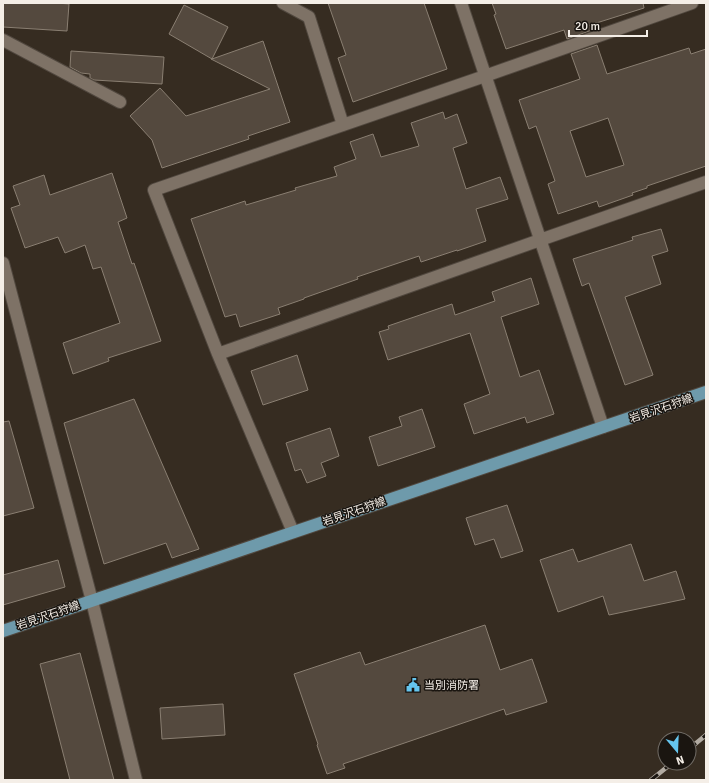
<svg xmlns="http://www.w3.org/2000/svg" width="709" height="783" viewBox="0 0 709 783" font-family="Signika,'Noto Sans JP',sans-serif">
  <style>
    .building { fill: #54493e; stroke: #8a7f72; fill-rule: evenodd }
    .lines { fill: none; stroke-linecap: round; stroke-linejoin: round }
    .minor-casing { stroke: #51483f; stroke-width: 14 }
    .major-casing { stroke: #51483f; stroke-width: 14 }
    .minor { stroke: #7e7266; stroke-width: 12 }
    .major { stroke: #6e9aab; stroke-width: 12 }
    .rail-casing { stroke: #b2aba2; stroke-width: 4.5 }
    .rail { stroke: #1a1510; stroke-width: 3; stroke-dasharray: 9; stroke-linecap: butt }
    .labels { text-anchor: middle; stroke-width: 3; stroke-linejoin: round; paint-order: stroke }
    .street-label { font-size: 11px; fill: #f4eee7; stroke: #1a1510 }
    .poi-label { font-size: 11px; fill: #f4eee7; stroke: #1a1510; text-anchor: start }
  </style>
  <rect width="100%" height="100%" fill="#362c21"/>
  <!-- building -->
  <path class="building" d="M3 3H57L69 4 67 31 3 27Z
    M328 3H424L447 69 353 102 338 58 346 55Z
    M492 3H643L644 8 590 25 592 30 567 39 564 30 506 49 494 15 496 14Z
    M184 5 228 27 212 59 263 41 290 122 248 136 249 139 162 168 152 140 130 116 160 88 186 116 270 89 211 59H212L169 34Z
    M597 45 607 74 689 48 691 54 706 49V166L647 186V188L632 193 633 195 599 207 597 201 558 214 548 184 555 181 536 126 529 129 519 100 580 79 571 54ZM608 118 624 165 586 177 570 131Z
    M71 51 164 57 162 84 94 80 90 78V74L81 73 70 67Z
    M443 112 445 119 457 114 467 143 453 148 466 189 500 177 508 199 476 209 486 241 457 251V250L421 262 419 256 357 277 358 279 304 298V299L278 308 280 314 240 327 236 314 225 317 191 219 245 201 246 205 296 190 295 188 337 176 334 167 356 159 350 142 373 134 381 157 419 146 411 123Z
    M112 173 127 218 118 222 132 264 134 263 161 341 108 358 109 361 73 374 63 343 120 323 101 267 93 269 85 245 65 253 58 237 25 248 11 208 20 205 13 186 44 175 50 195Z
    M661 229 668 251 652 256 661 284 625 297 653 375 625 385 589 283 582 286 573 259 633 240 632 237Z
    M531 278 539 304 501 317 520 377 539 370 554 414 527 423 525 417 474 434 464 404 490 394 470 333 388 360 379 332 389 329 388 326 452 304 455 315 495 301 492 292Z
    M297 355 308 390 263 405 251 371Z
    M134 399 199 549 172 558 166 543 104 564 64 423Z
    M422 409 435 447 378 466 369 437 402 426 399 417Z
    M9 421 34 508 3 516V422Z
    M330 428 339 456 321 463 326 476 307 483 301 469 295 471 286 443Z
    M507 505 523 551 501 558 494 539 475 545 466 518Z
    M631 544 644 581 676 571 685 599 609 615 603 596 558 612 540 560 573 549 578 562Z
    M58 560 65 587 3 605V575Z
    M485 625 500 670 532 659 547 702 506 715 504 709 343 764 345 768 327 774 317 745 318 744 294 674 360 652 365 665Z
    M80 653 114 780H70L40 664Z
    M223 704 225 735 162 739 160 708Z"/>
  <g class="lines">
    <!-- minor casing -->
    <g class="minor-casing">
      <path id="minor" d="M283 3 309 17 343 125
        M461 3 603 427
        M3 40 120 102
        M3 263 92 601 136 780
        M218 354 540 240 706 182
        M293 532 218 354 154 190 485 76 692 3"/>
    </g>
    <!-- major casing -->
    <g class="major-casing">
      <path id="major" d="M3 631 706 392"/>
    </g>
    <!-- minor -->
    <use href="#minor" class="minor"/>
    <!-- major -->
    <use href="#major" class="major"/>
    <!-- rail casing -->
    <g class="rail-casing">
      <path id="rail" d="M689 749 706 735
        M651 780 672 763"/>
    </g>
    <!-- rail -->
    <use href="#rail" class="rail"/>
  </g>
  <!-- icons -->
  <defs>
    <g id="civic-bare" transform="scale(1.08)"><path d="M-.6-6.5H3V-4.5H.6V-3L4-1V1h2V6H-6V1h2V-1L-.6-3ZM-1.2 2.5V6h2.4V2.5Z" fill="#65c5ee" stroke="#1a1510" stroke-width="2.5" paint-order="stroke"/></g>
  </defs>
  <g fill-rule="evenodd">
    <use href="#civic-bare" x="413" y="685"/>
  </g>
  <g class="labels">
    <!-- street labels -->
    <g class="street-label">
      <text transform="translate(661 408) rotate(-19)" y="4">岩見沢石狩線</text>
      <text transform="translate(354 511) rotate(-19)" y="4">岩見沢石狩線</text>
      <text transform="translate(48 615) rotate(-19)" y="4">岩見沢石狩線</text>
    </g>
    <!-- poi labels -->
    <g class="poi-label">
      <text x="424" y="689">当別消防署</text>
    </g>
  </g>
  <!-- border -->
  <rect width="709" height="783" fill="none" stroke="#f4eee7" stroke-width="8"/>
  <!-- north arrow -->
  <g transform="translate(677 751) rotate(161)"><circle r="19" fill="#1a1510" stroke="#716c66"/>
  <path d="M0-3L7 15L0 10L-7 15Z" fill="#65c5ee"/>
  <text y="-6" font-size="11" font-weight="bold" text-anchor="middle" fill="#f4eee7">N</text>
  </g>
  <!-- scale -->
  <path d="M569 30v6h78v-6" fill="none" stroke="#f4eee7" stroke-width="2"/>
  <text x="575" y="30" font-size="12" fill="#f4eee7" stroke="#1a1510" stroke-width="3" paint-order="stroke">20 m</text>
</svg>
